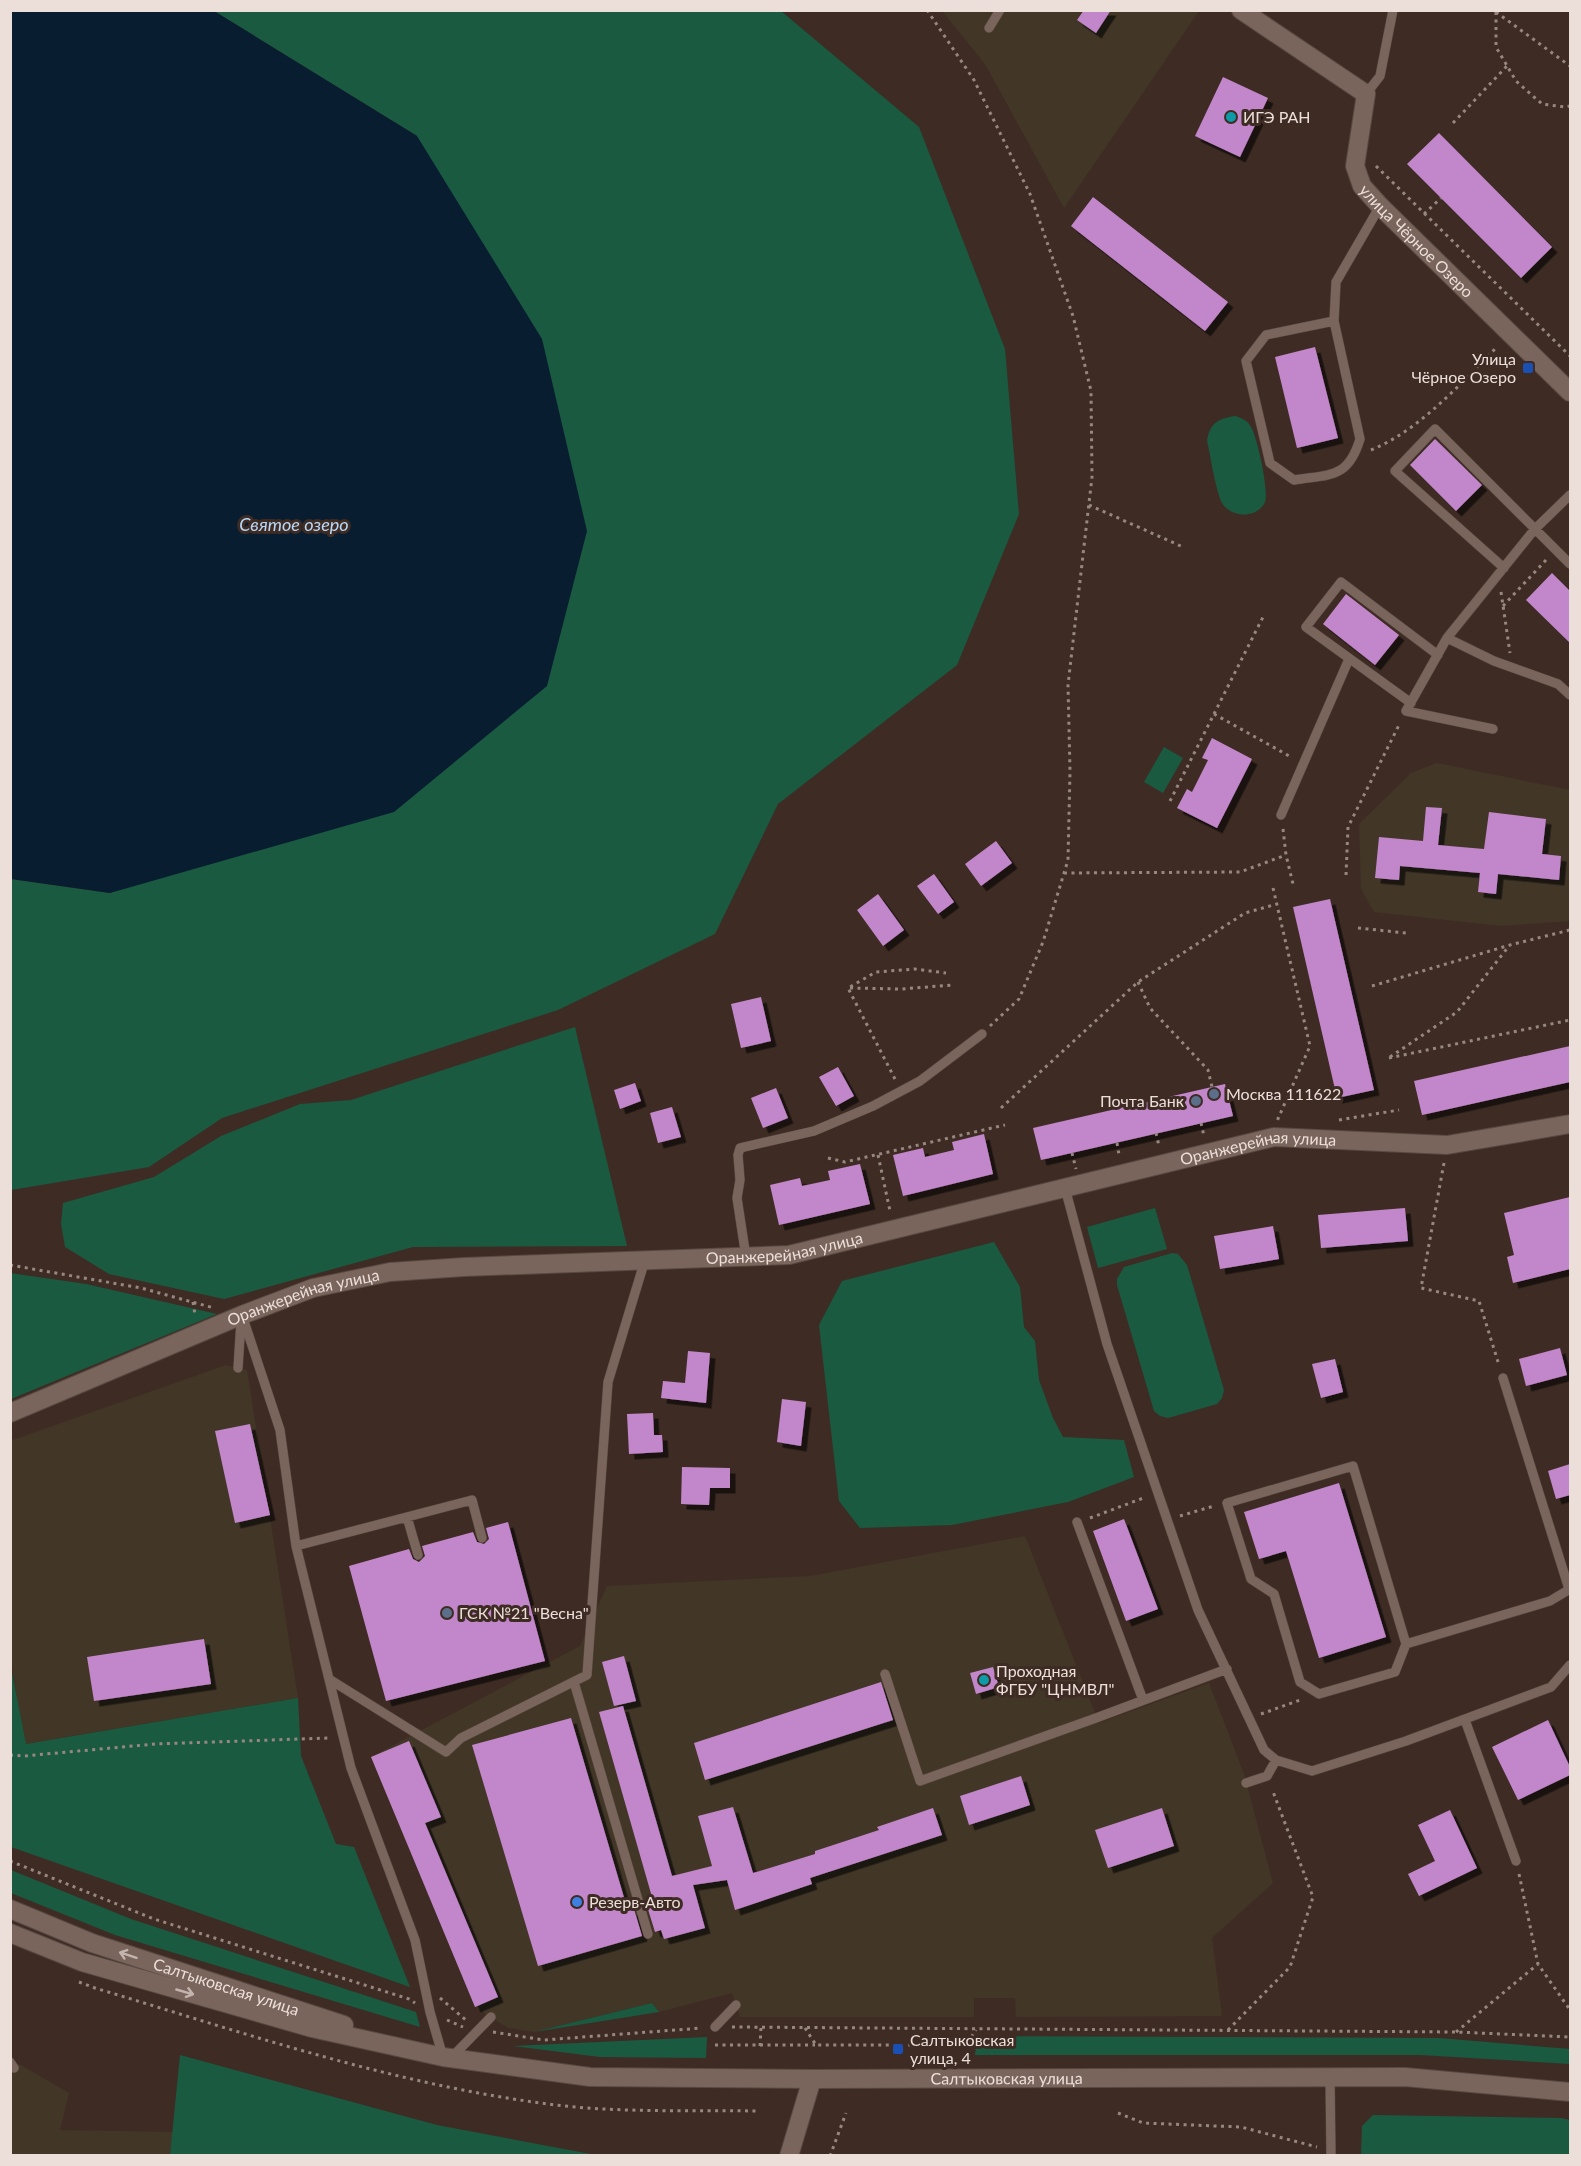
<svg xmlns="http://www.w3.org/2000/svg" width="1581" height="2166" viewBox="0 0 1581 2166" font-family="Lato,sans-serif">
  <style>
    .industrial { fill: #423627 }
    .green { fill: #1a5a40 }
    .water { fill: #081d30 }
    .building { fill: #c287ca; filter: url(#shadow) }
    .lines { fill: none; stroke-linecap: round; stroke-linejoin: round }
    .lane-casing { stroke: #584942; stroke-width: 10 }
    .street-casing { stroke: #584942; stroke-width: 20 }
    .secondary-casing { stroke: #584942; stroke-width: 20 }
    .path { stroke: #968780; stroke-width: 3; stroke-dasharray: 3 4.5; stroke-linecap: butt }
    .lane { stroke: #7a655c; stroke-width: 9 }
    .street { stroke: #7a655c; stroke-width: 18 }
    .secondary { stroke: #7a655c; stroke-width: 18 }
    .oneway { stroke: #c4b4ae }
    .culture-dot { fill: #0f9aa8; stroke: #3e2c24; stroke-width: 2 }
    .transit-dot { fill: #1a4fb4; stroke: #3e2c24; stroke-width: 2 }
    .service-dot { fill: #5c6f8a; stroke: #3e2c24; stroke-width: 2 }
    .shop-dot { fill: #3f7fe0; stroke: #3e2c24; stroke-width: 2 }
    .labels { text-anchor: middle; stroke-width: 6; stroke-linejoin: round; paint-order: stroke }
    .poi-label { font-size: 16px; fill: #ecdfda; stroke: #3e2c24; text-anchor: start }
    .street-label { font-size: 16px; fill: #ecdfda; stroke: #3e2c24 }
    .water-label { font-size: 18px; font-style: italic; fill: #b8d9fa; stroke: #3e2c24 }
  </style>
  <defs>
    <filter id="shadow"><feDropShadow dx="5.5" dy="5.5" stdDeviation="0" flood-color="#0009"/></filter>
  </defs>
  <rect width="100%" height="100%" fill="#3e2c24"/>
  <!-- industrial -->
  <path class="industrial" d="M942 11H1199L1064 208 985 64Z
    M1437 763 1570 790V921L1501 926 1374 912 1361 889 1359 824 1411 773Z
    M226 1365 247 1370 298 1698 25 1744 11 1662 10 1441Z
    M1025 1536 1099 1723 1209 1683 1244 1774 1273 1883 1212 1938 1222 2016 1016 2017 1015 1998H974V2017H740L732 1993 659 2012 652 2003 534 2032 508 2028 475 2007 371 1757 580 1646 607 1586 810 1576Z
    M19 2064 69 2093 60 2130 173 2132 170 2155 11 2156V2071Z"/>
  <!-- green -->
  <path class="green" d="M214 11H781L919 127 1005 349 1019 514 957 665 778 804 715 934 558 1010 222 1118 149 1167 11 1190V879L110 893 417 136Z
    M1235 416C1242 418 1249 421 1252 429 1258 441 1269 492 1265 502 1257 519 1231 518 1222 503 1216 492 1210 454 1207 440 1211 422 1218 419 1235 416Z
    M1164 747 1183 758 1163 793 1144 782Z
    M575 1027 627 1246 413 1247 224 1299 109 1274 65 1247 61 1224 63 1203 154 1177 221 1136 300 1104 351 1100Z
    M1155 1208 1167 1249 1098 1268 1087 1227Z
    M994 1242 1020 1287 1024 1327 1035 1341 1039 1380 1053 1418 1063 1437 1124 1440 1134 1477 1068 1502 952 1525 860 1528 839 1501 819 1325 842 1281Z
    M1172 1253 1178 1254 1187 1265 1224 1390 1222 1398 1217 1404 1168 1418 1160 1416 1154 1411 1117 1285V1279L1124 1267Z
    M10 1273 86 1284 217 1314 11 1399Z
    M10 1662 26 1744 298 1698 301 1756 336 1844 354 1847 410 1987 11 1847Z
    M11 1870 131 1919 416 2012 420 2027 115 1935 11 1893Z
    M652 2003 659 2012 534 2032Z
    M977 2036 1439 2038 1570 2049V2064L1420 2055H975Z
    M707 2037 706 2058 600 2057 513 2046Z
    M180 2055 437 2125 596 2155H170Z
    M1373 2115 1561 2118 1570 2120V2155H1361L1362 2126Z"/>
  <!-- water -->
  <path class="water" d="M11 10 214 11 417 136 542 339 587 531 547 686 394 812 110 893 11 879Z"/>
  <!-- building -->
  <path class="building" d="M1084 10H1111L1096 33 1077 20Z
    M1223 77 1268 98 1240 157 1195 136Z
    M1439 133 1552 247 1521 278 1407 164Z
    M1093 197 1228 302 1205 331 1071 226Z
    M1315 347 1338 438 1297 448 1275 357Z
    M1435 439 1482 485 1456 511 1410 465Z
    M1552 573 1570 591V643L1526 600Z
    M1346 594 1399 635 1375 665 1323 624Z
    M1212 738 1252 759 1217 828 1177 808 1187 789 1192 792 1208 760 1202 758Z
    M1426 807 1442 808 1438 845 1484 849 1489 812 1546 819 1542 854 1561 856 1559 880 1498 874 1496 894 1478 892 1480 873 1400 866 1399 880 1375 878 1379 837 1423 841Z
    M996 841 1012 863 981 886 965 864Z
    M934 874 954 902 938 914 917 886Z
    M878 894 904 930 883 946 857 910Z
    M1330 899 1374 1090 1337 1098 1293 907Z
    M761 997 771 1041 741 1048 731 1004Z
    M1570 1046V1082L1422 1115 1414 1081Z
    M838 1067 854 1096 836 1106 819 1077Z
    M635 1083 641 1101 620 1109 614 1090Z
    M1225 1084 1233 1116 1041 1160 1033 1128Z
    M776 1088 788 1118 763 1128 751 1098Z
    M672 1107 681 1137 658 1143 650 1113Z
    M984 1134 993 1174 903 1196 893 1155 923 1148 925 1157 954 1150 952 1142Z
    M860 1164 870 1204 779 1225 770 1185 800 1178 802 1186 830 1180 828 1171Z
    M1570 1197V1269L1513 1283 1507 1257 1514 1255 1504 1213Z
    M1405 1208 1408 1241 1321 1248 1318 1215Z
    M1273 1226 1279 1259 1220 1269 1214 1236Z
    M1560 1348 1567 1375 1526 1386 1519 1359Z
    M688 1351 710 1353 706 1403 661 1398 663 1381 685 1383Z
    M1335 1359 1343 1392 1321 1398 1312 1364Z
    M782 1399 806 1402 801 1446 777 1442Z
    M653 1413 654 1435H662L663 1452 629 1454 627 1414Z
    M250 1424 270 1515 235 1523 215 1431Z
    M1570 1464V1495L1556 1499 1548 1471Z
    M682 1467 730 1468V1488H710L709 1505 681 1504Z
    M1339 1483 1386 1637 1319 1658 1286 1551 1259 1559 1244 1512Z
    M1124 1519 1158 1609 1126 1621 1093 1531Z
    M508 1522 545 1661 386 1701 349 1566 409 1549 413 1559 419 1562 425 1556 422 1546 473 1532 477 1542 484 1544 489 1539 486 1528Z
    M204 1639 211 1684 94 1701 87 1657Z
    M624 1656 636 1701 614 1706 602 1662Z
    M993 1667 999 1687 976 1694 970 1673Z
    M881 1682 893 1720 705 1780 694 1743Z
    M623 1706 672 1876 712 1866 698 1816 733 1807 753 1873 815 1854V1851L879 1830 877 1827 933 1808 942 1835 810 1878 812 1884 735 1910 727 1880 693 1885 705 1928 664 1939 661 1930 655 1932 647 1906 654 1904 599 1712Z
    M571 1718 628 1911 634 1909 642 1936 538 1966 472 1745Z
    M1548 1720 1570 1767V1775L1518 1800 1492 1747Z
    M409 1741 441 1817 425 1823 498 1997 475 2007 371 1757Z
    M1021 1776 1030 1805 969 1825 960 1796Z
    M1162 1808 1174 1846 1108 1868 1095 1830Z
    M1450 1810 1477 1868 1419 1896 1408 1874 1435 1861 1418 1825Z"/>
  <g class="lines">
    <!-- lane casing -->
    <g class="lane-casing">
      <path id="lane" d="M989 28 1000 10
        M1366 94 1380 76 1393 10
        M1334 321 1266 335 1246 361 1270 463 1294 480C1330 474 1348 479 1360 439L1334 321 1336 282 1380 206
        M1570 495 1534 530 1447 638 1494 661 1558 684 1570 695
        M1504 568 1395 471 1435 429 1570 564
        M1447 638 1406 711 1493 729
        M1411 703 1306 627 1341 582 1438 655
        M1281 815 1349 659
        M1065 1188 1107 1344 1198 1610 1264 1750 1276 1760 1312 1771 1406 1741 1551 1687 1570 1665
        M746 1257 737 1198 740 1180 738 1155 740 1148 814 1131 873 1106 920 1081 982 1034
        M242 1315 280 1430 296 1546 472 1500 482 1538
        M238 1368 241 1321
        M1503 1378 1569 1589
        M407 1517 418 1555
        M1077 1522 1143 1700
        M296 1546 351 1768 415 1940 430 2012 443 2057
        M1406 1644 1395 1672 1319 1694 1300 1682 1274 1594 1251 1579 1227 1503 1353 1466 1406 1644 1550 1601 1570 1589
        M885 1674 920 1781 1096 1718 1227 1669
        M329 1679 446 1752 461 1738 587 1675 608 1382 645 1260
        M574 1682 648 1934
        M1465 1720 1516 1861
        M1246 1783 1267 1776 1276 1760
        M715 2027 736 2005
        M451 2058 491 2017
        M10 2062 14 2068
        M1330 2076 1331 2156"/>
    </g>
    <!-- street casing -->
    <g class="street-casing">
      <g id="street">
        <path id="s1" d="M1241 10 1366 94 1355 166 1362 186 1380 206 1570 392"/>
        <path id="s2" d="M10 1413 242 1315 313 1288 390 1272 464 1267 789 1255 1274 1137 1447 1145 1570 1124"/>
        <path d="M789 2156 812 2079"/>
      </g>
    </g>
    <!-- secondary casing -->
    <g class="secondary-casing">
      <g id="secondary">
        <path id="s3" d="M10 1909 92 1943 344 2025"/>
        <path id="s4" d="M10 1933 82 1962 312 2028 443 2057 590 2077 812 2079 1405 2077 1570 2092"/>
      </g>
    </g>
    <!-- path -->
    <path class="path" d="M927 10 974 80 1030 194 1073 316 1091 391 1092 477 1068 685 1070 771 1068 860 1043 942 1019 999 990 1026
      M1496 12V47L1516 81 1542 104 1565 107 1570 106
      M1496 12 1570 66
      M1453 123 1507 66
      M1376 166 1570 356
      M1424 214 1441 198
      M1371 450C1420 430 1460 384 1497 347
      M1089 505 1183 547
      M1501 592 1510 653
      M1503 606 1546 560
      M1214 714 1291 757
      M1170 801 1263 617
      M1283 829 1286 855 1293 884
      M1064 873 1240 872 1286 855
      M1346 875 1348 827 1400 723
      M1273 888 1310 1046 1277 1121
      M1358 928 1406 933
      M1138 982 1150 1008 1208 1070 1212 1087
      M1372 986 1510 945 1570 930
      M850 988 901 989 953 985
      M1390 1057 1457 1012 1509 946
      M1389 1058 1570 1020
      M895 1079 848 988 876 972 915 969 946 973
      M1001 1108 1138 982 1245 913 1277 904
      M1339 1120 1399 1110
      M1201 1123 1204 1136
      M1156 1133 1159 1146
      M1117 1143 1119 1155
      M1072 1153 1076 1169
      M878 1155 890 1211
      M828 1158 845 1162 1005 1125
      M1444 1163 1421 1288 1479 1301 1499 1365
      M10 1265 141 1288 214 1308
      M193 1302 195 1315
      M1180 1516 1214 1506
      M1090 1518 1146 1497
      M1261 1714 1303 1699
      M10 1755 24 1756 155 1744 329 1738
      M10 1861 154 1919 409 1999 415 2003
      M1519 1874 1538 1964 1570 2010
      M79 1982 95 1988C244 2033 393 2084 548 2104 616 2113 687 2110 756 2111
      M440 1998 467 2021
      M447 2020 463 2027
      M732 2027 1456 2032 1570 2037
      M805 2028 816 2045H966L976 2030
      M1228 2030 1290 1967 1313 1897 1272 1789
      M493 2032 544 2040 702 2028
      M1456 2032 1538 1964
      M715 2045H815
      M760 2046 761 2027
      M1118 2113 1143 2123 1241 2127 1317 2147
      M830 2156 846 2113"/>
    <!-- lane -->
    <use href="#lane" class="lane"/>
    <!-- street -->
    <use href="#street" class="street"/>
    <!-- secondary -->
    <use href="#secondary" class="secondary"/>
  </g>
  <!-- one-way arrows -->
  <defs><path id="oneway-shaft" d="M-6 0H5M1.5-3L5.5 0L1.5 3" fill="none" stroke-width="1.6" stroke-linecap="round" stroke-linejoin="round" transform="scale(1.5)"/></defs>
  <g class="oneway">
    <use href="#oneway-shaft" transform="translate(128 1955) rotate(-162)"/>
    <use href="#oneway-shaft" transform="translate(185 1992) rotate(16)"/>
  </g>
  <!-- markers -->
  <g class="culture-dot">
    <circle cx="1231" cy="117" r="6"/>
    <circle cx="984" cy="1680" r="6"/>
  </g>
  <g class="transit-dot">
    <rect x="1522" y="362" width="12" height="12" rx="3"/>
    <rect x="892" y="2043" width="12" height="12" rx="3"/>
  </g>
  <g class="service-dot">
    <circle cx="1214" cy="1094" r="6"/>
    <circle cx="1196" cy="1101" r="6"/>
    <circle cx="447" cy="1613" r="6"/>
  </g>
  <circle class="shop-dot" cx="577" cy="1902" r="6"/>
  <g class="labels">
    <!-- poi labels -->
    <g class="poi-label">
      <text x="1243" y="123">ИГЭ РАН</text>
      <text x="1516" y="365" text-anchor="end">Улица<tspan x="1516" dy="18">Чёрное Озеро</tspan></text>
      <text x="1226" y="1100">Москва 111622</text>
      <text x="1184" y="1107" text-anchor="end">Почта Банк</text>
      <text x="459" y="1619">ГСК №21 "Весна"</text>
      <text x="996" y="1677">Проходная<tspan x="996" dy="18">ФГБУ "ЦНМВЛ"</tspan></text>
      <text x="589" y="1908">Резерв-Авто</text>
      <text x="910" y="2046">Салтыковская<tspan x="910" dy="18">улица, 4</tspan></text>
    </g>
    <!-- street labels -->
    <g class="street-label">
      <text dy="6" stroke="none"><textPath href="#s1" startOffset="322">улица Чёрное Озеро</textPath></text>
      <text dy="6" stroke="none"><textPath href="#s2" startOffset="1288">Оранжерейная улица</textPath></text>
      <text dy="6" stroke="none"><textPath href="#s2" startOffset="802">Оранжерейная улица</textPath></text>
      <text dy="6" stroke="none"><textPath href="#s2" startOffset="316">Оранжерейная улица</textPath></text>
      <text dy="6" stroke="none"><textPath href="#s3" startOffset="230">Салтыковская улица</textPath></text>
      <text dy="6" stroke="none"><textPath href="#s4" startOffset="1016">Салтыковская улица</textPath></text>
    </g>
    <!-- water labels -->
    <g class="water-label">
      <text x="294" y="531">Святое озеро</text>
    </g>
  </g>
  <!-- border -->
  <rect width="1581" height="2166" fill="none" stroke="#ecdfda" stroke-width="24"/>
</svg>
